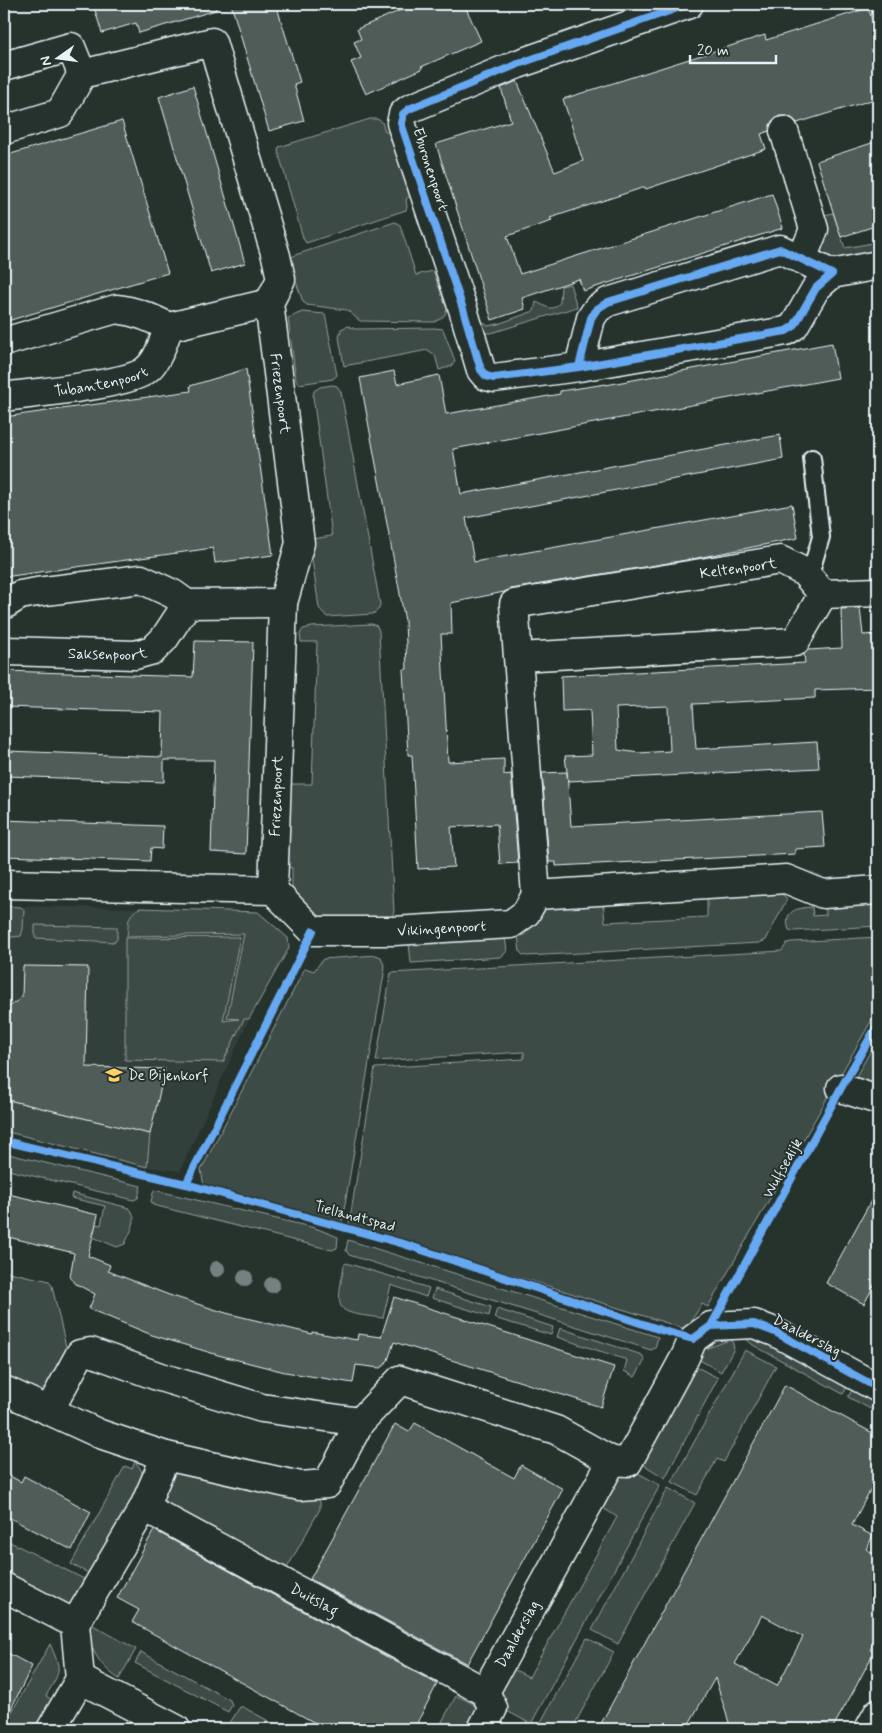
<svg xmlns="http://www.w3.org/2000/svg" width="882" height="1733" viewBox="0 0 882 1733" font-family="Mynerve,sans-serif">
  <style>
    .built { fill: #333f3a }
    .green { fill: #3e4b47; stroke: #939ea0 }
    .building { fill: #505c59; stroke: #e8f1f8; fill-rule: evenodd }
    .lines { fill: none; stroke-linecap: round; stroke-linejoin: round }
    .service-casing { stroke: #e8f1f8; stroke-width: 20 }
    .minor-casing { stroke: #e8f1f8; stroke-width: 31 }
    .service { stroke: #26332d; stroke-width: 16 }
    .minor { stroke: #26332d; stroke-width: 28 }
    .cycleway-casing { stroke: #26332d; stroke-width: 11 }
    .cycleway { stroke: #66a8f1; stroke-width: 8 }
    .tree { fill: #758080 }
    .labels { text-anchor: middle; stroke-width: 4; stroke-linejoin: round; paint-order: stroke }
    .street-label { font-size: 15px; fill: #e8f1f8; stroke: #26332d }
    .poi-label { font-size: 15px; fill: #e8f1f8; stroke: #26332d; text-anchor: start }
  </style>
  <rect width="100%" height="100%" fill="#26332d"/>
  <filter id="ink" filterUnits="userSpaceOnUse"><feTurbulence type="fractalNoise" baseFrequency=".02" numOctaves="2"/><feDisplacementMap in="SourceGraphic" scale="10" xChannelSelector="R" yChannelSelector="G"/><feConvolveMatrix kernelMatrix="1 2 1 2 8 2 1 2 1" color-interpolation-filters="sRGB"/></filter>
  <g filter="url(#ink)">
    <!-- built -->
    <path class="built" d="M4 906 140 908 258 912 288 938 289 948 249 1019 180 1171 147 1167 4 1131Z"/>
    <!-- green -->
    <path class="green" d="M370 119H377L382 122 385 132H390L410 193 409 197 406 199 407 207 406 210 306 243 303 238 278 151 279 147Z
      M833 213 845 248 878 242V253C857 257 831 267 816 247L820 216Z
      M395 222 400 225 416 275 433 271 447 309C445 317 441 319 434 322L360 321 347 310 307 305 303 302 290 264 292 257 295 255Z
      M570 284 577 307 491 333H484L480 319 488 326 498 324 534 311 536 302C545 305 552 314 560 302L561 286Z
      M302 312 325 314 337 375 333 379 299 384 296 380 288 318Z
      M348 326 355 329 435 328 443 329 455 361 452 366 439 370 435 355 428 350 344 366 339 337 341 329Z
      M332 385 337 386 341 392 380 604 379 609 373 614 327 617 319 608 310 545 312 539 332 536 313 396 314 391 320 387Z
      M372 624 377 626 379 631 394 912 391 919 320 920 292 890V868L286 867 288 787 292 784H312L317 642H301L300 634 303 629 312 627Z
      M778 890 787 899 768 936 766 940 759 943 527 956 523 955 520 952 518 936 524 935 527 932 546 905 603 901 605 922 707 917V895Z
      M878 899V926L793 931 789 930C782 910 798 908 812 907L813 916 826 915 825 902Z
      M4 906 21 907 24 910 23 929 21 936 4 938Z
      M140 908 258 912 288 938 289 948 249 1019H244L223 1062 125 1060V938L240 937 223 1021 239 1019 227 1018 244 934 127 936C129 923 126 915 140 908Z
      M35 925 117 927V939L115 942 35 938Z
      M505 937 507 951 501 957 411 963 409 943Z
      M878 937V1009L708 1307 702 1304 686 1329 349 1224 375 1068 524 1059V1052L376 1061 391 973 782 951 787 943 792 942Z
      M376 955 381 957 385 968 342 1222 204 1186 201 1170 305 968 314 971 323 959Z
      M878 1038V1083L876 1086 855 1078Z
      M4 1099 150 1134 147 1167 4 1131Z
      M4 1153 141 1186 138 1198 134 1200 4 1169Z
      M154 1190 315 1228 338 1237 337 1248 332 1250 153 1205 151 1201Z
      M72 1193 129 1208C140 1219 130 1231 125 1244L117 1247 93 1237 96 1224 101 1225 105 1206 71 1198Z
      M348 1240 658 1337 655 1348 651 1350 349 1255 346 1250Z
      M346 1263 429 1288 426 1297 391 1285 383 1318C333 1312 336 1313 344 1265Z
      M4 1271 45 1280 49 1281 52 1286 66 1347V1351L47 1389 40 1395 4 1382Z
      M435 1289 491 1307 489 1316 432 1298Z
      M497 1309 553 1327 551 1335 494 1318Z
      M560 1328 642 1355 645 1360 635 1377 624 1371 627 1360 557 1337Z
      M750 1335 850 1382 843 1394 753 1345 747 1340 746 1336Z
      M732 1339 734 1349 721 1372 696 1358 702 1350Z
      M745 1350 776 1366 724 1462 717 1459 697 1495 672 1482Z
      M693 1365 718 1378 665 1478 641 1463Z
      M854 1386 878 1399V1413L848 1397Z
      M135 1462C143 1470 144 1476 141 1486L90 1574 71 1564 125 1466 132 1469Z
      M182 1471 316 1496 320 1502V1509L287 1568 283 1572 161 1508 158 1496 172 1475Z
      M634 1471 660 1485 531 1724 505 1710 498 1697 511 1672 515 1670 529 1677 617 1517 603 1508 602 1505 618 1476Z
      M668 1488 695 1503 618 1644 592 1630Z
      M4 1539 86 1580 72 1605 66 1606 4 1577Z
      M89 1623 136 1649 119 1679C100 1666 87 1648 89 1623Z
      M587 1638 614 1652 572 1729H537Z
      M50 1644C62 1671 61 1670 46 1696L55 1702 40 1729H4V1726Z
      M141 1652 230 1700 232 1705 228 1712 135 1663Z
      M456 1696C478 1705 480 1706 474 1729H438Z
      M240 1707H243L283 1729H226Z"/>
    <!-- building -->
    <path class="building" d="M93 4H216V10L139 33 136 23 102 33Z
      M231 4H276L300 82 294 84 304 121 269 131Z
      M415 4H464L481 41 421 67 422 69 366 94 351 62 361 58 354 42 361 39 357 29Z
      M868 8 872 19 878 17V98L797 123 788 116H779L772 121 769 131 761 134 766 149 646 189 645 187 550 218 552 221 507 236 520 274 772 194 783 228 583 291 579 279 522 298 525 309 492 320 436 144 511 121 501 88 517 81 555 172 583 161 563 99 765 35 766 40Z
      M193 86 245 263 211 273 159 97Z
      M122 121 168 273 4 322V156Z
      M878 141V225L841 237 817 161Z
      M832 343 838 378 453 449 461 494 780 435 783 459 466 518 474 562 792 504 798 538 692 559 511 589 504 592 451 603 452 634H441L448 762 504 759V775L511 774 518 863 500 864 497 824 451 827 454 867 418 869 412 755H408L403 670 407 669 405 621 360 378 394 371 397 384 439 375 446 414 560 394V391L606 384V385Z
      M246 369 273 555 215 563 213 548 4 577V417L191 391 190 386Z
      M860 608 863 635 878 634V688L815 690V698L693 704 696 749 817 742 819 768 568 781 567 772 571 826 822 812 825 847 795 849V854L776 855 556 866V862H549L542 773 567 772 565 756 592 755 590 710 562 711 561 676 805 663 804 654 808 650 842 648 841 609ZM668 706 670 751 639 753 618 750 616 708Z
      M195 641 253 642 246 854 211 852 214 760H164V782L7 776 8 751 162 757 163 712 4 707V671L193 677Z
      M4 820 163 826 162 849 151 848 150 861 4 856Z
      M23 966 88 967 86 1067 165 1069 150 1134 4 1099V1011L22 997Z
      M878 1188V1278L864 1304 826 1283Z
      M4 1193 98 1215 88 1256 110 1265 108 1271 169 1295 226 1313 312 1334V1332L357 1340 358 1334 381 1337 394 1297 614 1367 601 1407 394 1342 388 1360 384 1366 380 1368 356 1365 353 1383 285 1372 218 1355 152 1335 89 1309 95 1294 76 1284 70 1277 74 1253 4 1236Z
      M785 1385 878 1436V1475L852 1525 873 1536 866 1549 878 1556V1634L870 1650 874 1652 853 1692 832 1729H731L715 1678 686 1729H598ZM762 1615 803 1637 777 1686 735 1664Z
      M415 1423 514 1478 521 1465 563 1489 467 1664 310 1579 395 1424 409 1432Z
      M4 1473 21 1482 24 1476 91 1512 72 1550 4 1515Z
      M154 1530 437 1684 414 1729H326L132 1622 139 1610 117 1598Z
      M4 1651 32 1666 4 1723Z"/>
    <g class="lines">
      <!-- service casing -->
      <g class="service-casing">
        <path id="service" d="M809 578 821 537 812 458"/>
      </g>
      <!-- minor casing -->
      <g class="minor-casing">
        <g id="minor">
          <path d="M4 66 71 47 82 74"/>
          <path id="s1" d="M4 130 60 113 82 74 212 42 276 256 281 279 269 303 300 543 283 603 273 890"/>
          <path d="M784 131 814 229 802 259"/>
          <path d="M832 274 878 265"/>
          <path d="M4 342 116 309C136 311 151 318 169 327"/>
          <path d="M579 367 591 318 597 309 608 302 780 249 832 274 816 288 794 326 786 331 579 367 494 378 486 376 481 370 463 309 401 123 403 114 409 109 518 64 689 4"/>
          <path id="s2" d="M4 397C31 393 129 385 146 370 159 360 163 341 169 327L269 303"/>
          <path d="M823 594 878 592"/>
          <path d="M4 605 20 595 37 592 141 579 173 594 187 604"/>
          <path id="s3" d="M4 649 8 651 135 655 153 650 164 639 187 604 283 603"/>
          <path d="M518 657 795 642 823 594 804 572 780 560 514 604C521 701 528 798 536 895"/>
          <path id="s4" d="M4 884 273 890 313 931H394L511 924 526 913 536 895 786 879 823 894 878 890"/>
          <path d="M841 1088 878 1100"/>
          <path d="M4 1390 100 1434 166 1456 300 1486 327 1484 360 1422 400 1380 556 1430 612 1461"/>
          <path d="M49 1411 80 1354 91 1352 160 1377 262 1408 360 1422"/>
          <path id="s5" d="M144 1507 485 1692"/>
          <path d="M4 1587 75 1624 80 1679 176 1729"/>
          <path d="M75 1624 144 1507 166 1456"/>
          <path d="M51 1729 80 1679"/>
          <path id="s6" d="M482 1729 493 1708 485 1692 612 1461 628 1462 685 1357 693 1339 711 1326 754 1324 775 1332 878 1388"/>
          <path d="M869 1729 878 1713"/>
        </g>
      </g>
      <!-- service -->
      <use href="#service" class="service"/>
      <!-- minor -->
      <use href="#minor" class="minor"/>
      <!-- cycleway casing -->
      <g class="cycleway-casing">
        <path id="cycleway" d="M579 367 591 318 597 309 608 302 780 249 832 274 816 288 794 326 786 331 579 367 494 378 486 376 481 370 463 309 401 123 403 114 409 109 518 64 689 4
          M4 1141 186 1184 404 1244 664 1331 693 1339 711 1326 754 1324 775 1332 878 1388
          M186 1184 313 931
          M711 1326 841 1088 878 1024"/>
      </g>
      <!-- cycleway -->
      <use href="#cycleway" class="cycleway"/>
    </g>
    <!-- trees -->
    <g class="tree">
      <circle cx="217" cy="1269" r="8"/>
      <circle cx="245" cy="1278" r="8"/>
      <circle cx="272" cy="1285" r="8"/>
    </g>
  </g>
  <!-- icons -->
  <defs>
    <g id="school-bare" transform="scale(1.35)"><path d="M0-5L7-2L0 1L-7-2ZM-4 1L0 2.5L4 1V4Q0 6-4 4Z" fill="#ffd166" stroke="#26332d" stroke-width="2.5" paint-order="stroke"/></g>
  </defs>
  <g fill-rule="evenodd">
    <use href="#school-bare" x="114" y="1075"/>
  </g>
  <g class="labels">
    <!-- street labels -->
    <g class="street-label">
      <text transform="translate(431 169) rotate(72)" y="5">Eburonenpoort</text>
      <text dy="5" stroke="none"><textPath href="#s2" startOffset="98">Tubantenpoort</textPath></text>
      <text dy="5" stroke="none"><textPath href="#s1" startOffset="602">Friezenpoort</textPath></text>
      <text transform="translate(738 568) rotate(-8)" y="5">Keltenpoort</text>
      <text dy="5" stroke="none"><textPath href="#s3" startOffset="104">Saksenpoort</textPath></text>
      <text transform="translate(276 796) rotate(-88)" y="5">Friezenpoort</text>
      <text dy="5" stroke="none"><textPath href="#s4" startOffset="455">Vikingenpoort</textPath></text>
      <text transform="translate(782 1168) rotate(-61)" y="5">Wulfsedijk</text>
      <text transform="translate(355 1216) rotate(15)" y="5">Tiellandtspad</text>
      <text transform="translate(807 1335) rotate(27)" y="5">Daalderslag</text>
      <text dy="5" stroke="none"><textPath href="#s5" startOffset="194">Duitslag</textPath></text>
      <text dy="5" stroke="none"><textPath href="#s6" startOffset="108">Daalderslag</textPath></text>
    </g>
    <!-- poi labels -->
    <g class="poi-label">
      <text x="128" y="1080">De Bijenkorf</text>
    </g>
  </g>
  <!-- margin -->
  <rect width="882" height="1733" fill="none" stroke="#26332d" stroke-width="20"/>
  <rect x="10" y="10" width="862" height="1713" fill="none" stroke="#e8f1f8" stroke-width="2" filter="url(#ink)"/>
  <!-- north arrow -->
  <g transform="translate(58 58) rotate(256)" stroke="#26332d" stroke-width="4" paint-order="stroke">
  <path d="M0-4L9 19L0 12L-9 19Z" fill="#e8f1f8"/>
  <text y="-8" font-size="14" font-weight="bold" text-anchor="middle" fill="#e8f1f8">N</text>
  </g>
  <!-- scale -->
  <path d="M690 55v8h86v-8" fill="none" stroke="#e8f1f8" stroke-width="2.5"/>
  <text x="697" y="55" font-size="15" fill="#e8f1f8" stroke="#26332d" stroke-width="4" paint-order="stroke">20 m</text>
</svg>
